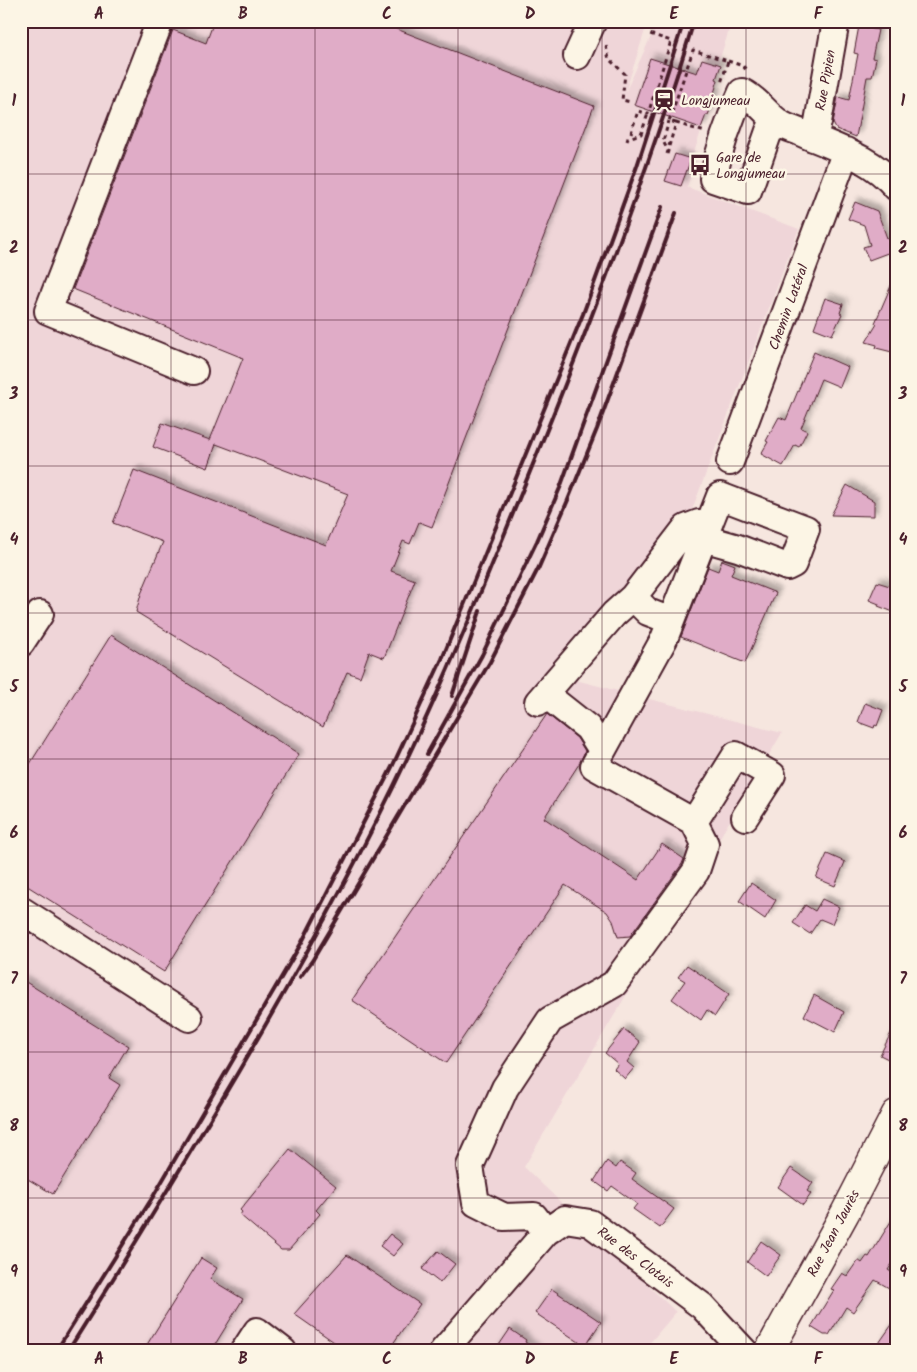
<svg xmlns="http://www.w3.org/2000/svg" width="917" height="1372" viewBox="0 0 917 1372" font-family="Kalam,sans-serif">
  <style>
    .built { fill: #efd5d8 }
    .building { fill: #e0acc7; stroke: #4a1f2b; filter: url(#shadow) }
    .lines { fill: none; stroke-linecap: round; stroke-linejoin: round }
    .minor-casing { stroke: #4a1f2b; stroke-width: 30 }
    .major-casing { stroke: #4a1f2b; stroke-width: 31 }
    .path { stroke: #4a1f2b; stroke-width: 3; stroke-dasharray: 4 4; stroke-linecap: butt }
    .minor { stroke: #fcf5e5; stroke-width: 26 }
    .major { stroke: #fcf5e5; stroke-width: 28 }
    .rail { stroke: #4a1f2b; stroke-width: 4 }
    .grid { fill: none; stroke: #4a1f2b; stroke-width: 1; stroke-opacity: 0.55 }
    .labels { text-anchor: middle; stroke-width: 5; stroke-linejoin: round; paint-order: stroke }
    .street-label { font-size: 14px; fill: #4a1f2b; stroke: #fcf5e5 }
    .poi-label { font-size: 14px; fill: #4a1f2b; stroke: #fcf5e5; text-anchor: start }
    .neatline { fill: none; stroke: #4a1f2b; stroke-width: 2 }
    .grid-label { font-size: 16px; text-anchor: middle; font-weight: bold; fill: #4a1f2b }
  </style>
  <defs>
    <filter id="shadow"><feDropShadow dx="4.5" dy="-4.5" stdDeviation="2.5" flood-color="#0004"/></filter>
  </defs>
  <rect width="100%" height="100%" fill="#f6e6df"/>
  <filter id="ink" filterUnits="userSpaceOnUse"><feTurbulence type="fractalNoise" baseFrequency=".02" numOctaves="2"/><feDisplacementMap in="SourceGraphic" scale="10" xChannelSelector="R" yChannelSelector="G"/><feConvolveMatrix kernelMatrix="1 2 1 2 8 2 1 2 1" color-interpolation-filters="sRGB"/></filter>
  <g filter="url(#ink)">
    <!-- built -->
    <path class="built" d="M21 21H648L625 93 658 21H732L718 64 716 79 718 80 714 93 716 94 709 115H706L687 175 691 176 687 187 799 229 687 523 556 675 782 733 524 1167 676 1312 643 1351H21Z"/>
    <!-- building -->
    <path class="building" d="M214 21H376L594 106 432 527 419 522 410 544 403 541 391 571 415 580 384 658 369 652 360 677 347 672 323 727 136 612 141 594 163 542 113 523 134 470 326 545 348 494 216 444 208 468 153 447 162 423 210 440 243 358 73 289 173 30 206 43Z
      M859 26 878 30 872 58 876 59 872 77H867L856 137 836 129 833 123 838 97 849 100 858 54 854 53Z
      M650 58 697 73 702 59 721 65 716 79 718 80 714 93 716 94 708 115H706L701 128 634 105Z
      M675 154 691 159 681 186 665 181Z
      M855 202 877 211 887 238 892 244 893 251 869 260 863 247 870 245 864 225 848 219Z
      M896 274V353L876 348 877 345 866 342 877 324 875 323Z
      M825 298 843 304 840 313 842 314 832 335 814 328Z
      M814 352 848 367 840 387 821 379 801 428 807 431 799 447 795 445 783 466 761 454 768 442 766 441 779 417 786 420Z
      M847 485 874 501V516L831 515Z
      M722 560 735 565 731 575 776 593 745 663 681 637 708 567 718 571Z
      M877 582 896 588V613L878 606 879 604 869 600Z
      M111 635 299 754 164 972 21 882V778Z
      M865 703 883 710 877 726 875 725 874 728 858 722Z
      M547 714 577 738 585 751 579 764 544 818 638 880 662 844 684 859 682 864 630 936 618 937 613 921 607 912 565 885 446 1063 352 1000Z
      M827 854 845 862 835 886 816 878Z
      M751 883 776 900 765 919 739 901Z
      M822 899 839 907 832 924 820 919 810 934 793 923 805 905 815 911Z
      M687 965 729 994 715 1016 707 1010 701 1020 672 999 685 981 678 977Z
      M21 979 128 1046 109 1078 120 1085 53 1194 21 1175Z
      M814 995 844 1012 835 1032 804 1016Z
      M896 1023V1063L880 1055Z
      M624 1029 640 1042 627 1062 634 1068 625 1079 614 1069 618 1064 605 1053Z
      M290 1149 336 1186 316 1210 320 1214 289 1250H281L240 1215 242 1212 240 1210Z
      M607 1161 616 1168 620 1162 636 1173 632 1179 674 1209 660 1228 633 1209 637 1204 612 1186 608 1191 594 1181Z
      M791 1168 813 1183 807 1191 811 1194 803 1205 778 1187Z
      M896 1213V1258L888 1270 896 1275V1278L889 1288 875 1280 853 1312 846 1307 829 1335H824L811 1327 834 1290 831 1289 842 1273 847 1276 858 1260 862 1263 867 1256 869 1257Z
      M390 1234 403 1244 393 1256 380 1246Z
      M761 1241 781 1255 766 1276 747 1262Z
      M438 1251 455 1264 440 1283 422 1269Z
      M347 1255 420 1304 388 1351H347L294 1314Z
      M201 1258 217 1268 210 1279 243 1299 211 1351H143Z
      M552 1289 601 1322 585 1346 535 1313Z
      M896 1319V1351H890L879 1343Z
      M510 1329 526 1340 525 1342 538 1351H495Z"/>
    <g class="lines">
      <!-- minor casing -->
      <g class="minor-casing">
        <path id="minor" d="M160 21 48 311 194 371
          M577 56 593 21
          M781 124 769 131 748 191 713 179C719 149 729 120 742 92 760 101 766 115 781 124 787 128 796 130 802 133 836 148 872 158 896 187
          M813 138 818 122 836 21
          M730 462 846 151
          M671 621 648 612 633 597 686 528 699 523 708 525
          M21 643 40 614
          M545 694 588 728 602 750
          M538 702 614 614 633 597
          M694 822 736 755 772 775 745 817
          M21 910 189 1018
          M546 1232 534 1216 504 1217 476 1203 470 1166 505 1088 550 1020 614 984 696 871 705 844 694 822 594 766 664 639 720 496 806 529 793 564 787 567 738 548 703 538
          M244 1351 257 1331 283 1351
          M443 1351 546 1232 565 1219 590 1223 702 1306 744 1351"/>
      </g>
      <!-- major casing -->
      <g class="major-casing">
        <path id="major" d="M769 1351 845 1213 896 1114"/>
      </g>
      <!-- path -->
      <path class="path" d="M606 46 609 59 625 74 622 100 631 102
        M728 61 743 66 747 71
        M676 123 669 121 693 50 728 61 721 83
        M631 133 638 111 648 114 671 41 650 34 654 21
        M627 141 628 138 641 134 648 114
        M669 146 676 123 705 132
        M667 154 668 151 663 141 669 121"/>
      <!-- minor -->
      <use href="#minor" class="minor"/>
      <!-- major -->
      <use href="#major" class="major"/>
      <!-- rail -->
      <path class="rail" d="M452 696 480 611
        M427 754 482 655 537 541 560 488 662 207
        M300 977 312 961 490 662 539 567 568 500 597 429 676 213
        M56 1351 154 1195 302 942 393 765 442 659 583 314 637 166 684 21
        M68 1351C118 1272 167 1191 215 1111 286 992 354 872 413 746 455 657 492 565 529 474 590 325 647 175 694 21"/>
    </g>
  </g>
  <!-- grid -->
  <path class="grid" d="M171 21V1351M315 21V1351M458 21V1351M602 21V1351M746 21V1351M21 174H896M21 320H896M21 466H896M21 613H896M21 759H896M21 906H896M21 1052H896M21 1198H896"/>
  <!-- icons -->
  <defs>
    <g id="station-bare" transform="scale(1.725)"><path d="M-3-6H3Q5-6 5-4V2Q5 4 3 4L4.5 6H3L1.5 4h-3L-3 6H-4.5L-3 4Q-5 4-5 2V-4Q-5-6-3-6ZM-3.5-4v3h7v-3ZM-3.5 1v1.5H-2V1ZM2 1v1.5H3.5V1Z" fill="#4a1f2b" stroke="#fcf5e5" stroke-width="2.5" paint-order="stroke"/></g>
    <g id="bus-bare" transform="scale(1.725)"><path d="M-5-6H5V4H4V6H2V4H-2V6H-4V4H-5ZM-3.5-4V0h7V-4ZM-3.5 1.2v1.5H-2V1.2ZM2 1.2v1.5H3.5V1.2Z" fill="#4a1f2b" stroke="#fcf5e5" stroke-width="2.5" paint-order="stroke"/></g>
  </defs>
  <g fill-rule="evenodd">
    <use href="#station-bare" x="664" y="100"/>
    <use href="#bus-bare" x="700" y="165"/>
  </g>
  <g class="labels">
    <!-- street labels -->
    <g class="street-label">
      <text transform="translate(825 80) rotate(-80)" y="5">Rue Pipien</text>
      <text transform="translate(788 307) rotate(-70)" y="5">Chemin Latéral</text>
      <text transform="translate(833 1233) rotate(-62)" y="5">Rue Jean Jaurès</text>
      <text transform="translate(636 1257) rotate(37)" y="5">Rue des Clotais</text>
    </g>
    <!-- poi labels -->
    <g class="poi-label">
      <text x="681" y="105">Longjumeau</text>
      <text x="716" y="162">Gare de<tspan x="716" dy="16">Longjumeau</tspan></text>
    </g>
  </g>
  <!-- margin -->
  <rect width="917" height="1372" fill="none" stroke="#fcf5e5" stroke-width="55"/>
  <rect x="28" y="28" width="862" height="1316" class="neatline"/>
  <g class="grid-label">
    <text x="99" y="19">A</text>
    <text x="243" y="19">B</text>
    <text x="387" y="19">C</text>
    <text x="530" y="19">D</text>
    <text x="674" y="19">E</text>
    <text x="818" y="19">F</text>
    <text x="14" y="106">1</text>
    <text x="903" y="106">1</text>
    <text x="14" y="253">2</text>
    <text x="903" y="253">2</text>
    <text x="14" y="399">3</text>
    <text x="903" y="399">3</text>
    <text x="14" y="545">4</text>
    <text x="903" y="545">4</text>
    <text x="14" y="692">5</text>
    <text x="903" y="692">5</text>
    <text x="14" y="838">6</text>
    <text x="903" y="838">6</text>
    <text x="14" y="984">7</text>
    <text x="903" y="984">7</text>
    <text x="14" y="1131">8</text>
    <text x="903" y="1131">8</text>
    <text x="14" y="1277">9</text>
    <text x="903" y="1277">9</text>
    <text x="99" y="1364">A</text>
    <text x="243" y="1364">B</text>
    <text x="387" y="1364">C</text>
    <text x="530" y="1364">D</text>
    <text x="674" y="1364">E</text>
    <text x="818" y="1364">F</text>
  </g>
</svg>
